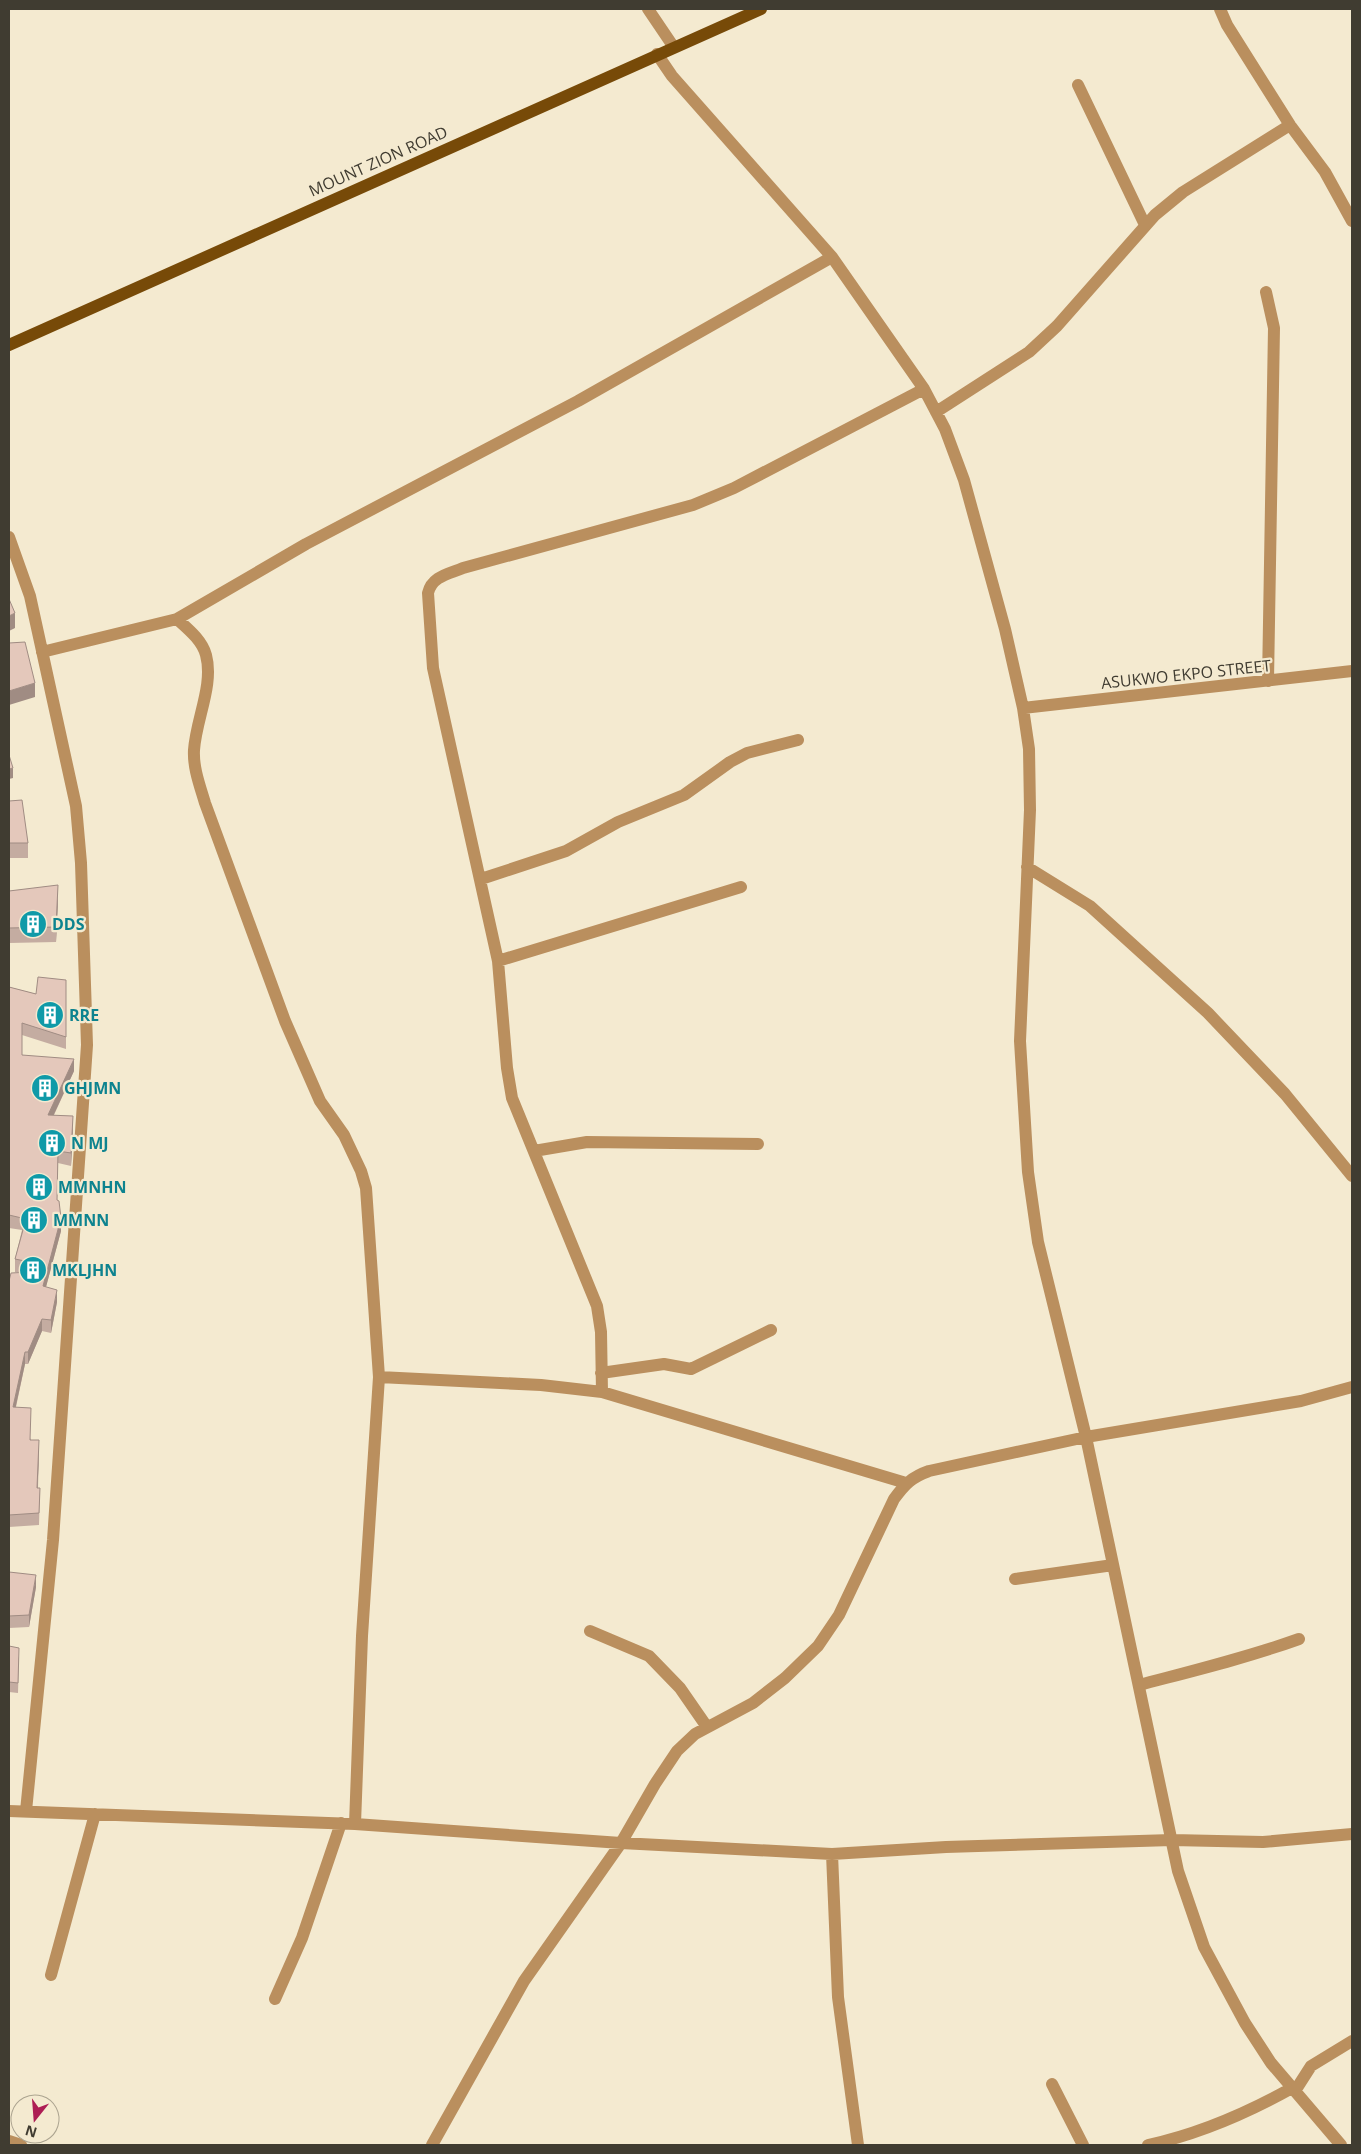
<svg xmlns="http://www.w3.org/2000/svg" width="1361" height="2154" viewBox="0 0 1361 2154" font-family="'Open Sans',sans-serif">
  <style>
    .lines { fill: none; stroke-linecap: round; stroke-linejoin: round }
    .minor { stroke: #ba8f5e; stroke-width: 12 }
    .major { stroke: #774a08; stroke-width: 12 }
    .wall { fill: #c4aca1 }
    .shaded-wall { fill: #a08c83 }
    .building { fill: #e4c8bb; stroke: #a08c83 }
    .labels { text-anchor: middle; stroke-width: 4.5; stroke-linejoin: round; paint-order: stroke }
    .street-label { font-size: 16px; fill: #403c31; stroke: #f4ead0 }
    .culture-label { font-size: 16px; font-weight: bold; fill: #0d838f; stroke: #f4ead0; text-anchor: start }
  </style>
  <rect width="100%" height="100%" fill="#f4ead0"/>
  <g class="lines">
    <!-- minor -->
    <path class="minor" d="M648 9 673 46
      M1220 9 1227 25 1290 125 1325 172 1352 221
      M657 54 672 76 832 257 924 389 945 429 964 480 1005 629 1023 708 1029 749 1030 810 1020 1041 1028 1172 1038 1242 1086 1437 1178 1871 1204 1947 1245 2023 1271 2063 1341 2145
      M1078 85 1145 225
      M1266 292 1274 328 1268 681
      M936 412 1029 352 1057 326 1155 215 1183 192 1290 125
      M9 537 30 596 76 806 81 863 87 1045 53 1540 26 1811
      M177 619C188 629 202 640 206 655 214 685 196 719 194 750 193 768 200 786 205 803L285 1021 320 1101 344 1135 361 1171 366 1188 379 1377 362 1636 355 1824
      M42 652 177 619 306 544 578 401 832 257
      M1023 708 1352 671
      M1027 867 1090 906 1208 1013 1285 1094 1352 1176
      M481 879 566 851 618 822 684 795 730 762 747 753 798 740
      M498 961 741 887
      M534 1151 587 1142 758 1144
      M601 1373 664 1364 691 1369 771 1330
      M379 1377 541 1385 602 1392 906 1483
      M602 1392 601 1332 597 1306 512 1098 507 1068 498 961 433 668 428 593C432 576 449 574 463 568L693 505 734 488 924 389
      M1015 1579 1113 1565
      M590 1631 649 1656 680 1688 707 1727
      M1139 1685C1192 1671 1246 1658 1299 1639
      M9 1811 355 1824 621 1843 832 1854 946 1847 1172 1840 1263 1842 1352 1834
      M832 1854 838 1997 858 2145
      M51 1975 95 1814
      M275 1999 302 1938 341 1823
      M1052 2084 1083 2145
      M1295 2091 1311 2066 1352 2041
      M9 2141 21 2145
      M432 2145 524 1981 621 1843 655 1784 677 1751 695 1734 753 1703 785 1678 818 1646 839 1615 894 1499C905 1484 912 1477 929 1471L1086 1437 1301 1401 1352 1387
      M1148 2145C1199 2134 1247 2113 1292 2088"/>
    <!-- major -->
    <path class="major" d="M9 345 761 9"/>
  </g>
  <!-- wall -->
  <path class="wall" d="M9 801 28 843V858H9Z
    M9 891 58 900 56 942 9 943Z
    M66 980V1049L22 1035V1055L74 1071 54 1115 73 1129 71 1166 58 1163 57 1200 61 1231 46 1287 57 1302 51 1333 42 1331 28 1364H25L16 1407 31 1440 39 1452 38 1488H40L39 1525 9 1527V1281L20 1272H15V1259L22 1230 9 1228V987L36 994Z
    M9 1572 36 1587 29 1627 9 1628Z
    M9 1646 19 1658 18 1693 9 1692Z"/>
  <!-- shaded-wall -->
  <path class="shaded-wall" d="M15 613V628L9 631V616Z
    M35 683V697L9 705V691Z
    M13 768V778L9 779V769Z
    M58 885V900L56 942V927Z
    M74 1059V1071L48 1127V1115Z
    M73 1116V1129L71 1166V1153Z
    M61 1218V1231L43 1298V1286Z
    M57 1290V1302L51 1333V1320Z
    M42 1319V1331L28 1364V1352Z
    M25 1352V1364L13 1419V1407Z
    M39 1440V1452L37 1500V1488Z
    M36 1575V1587L29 1627V1615Z"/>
  <!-- building -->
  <path class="building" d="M9 599 15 613 9 616Z
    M25 642 35 683 9 691V643Z
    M9 755 13 768 9 769Z
    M22 800 28 843H9V801Z
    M58 885 56 927 9 928V891Z
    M38 977 66 980V1037L22 1023V1055L74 1059 48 1115 73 1116 71 1153 58 1151 57 1200 59 1201 61 1218 43 1286 57 1290 51 1320 42 1319 28 1352H25L13 1407 31 1408 30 1440H39L37 1488H40L39 1513 9 1515V1281L11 1273 30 1272V1262L15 1259 26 1219 9 1215V987L36 994Z
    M9 1572 36 1575 29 1615 9 1616Z
    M9 1646 19 1648 18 1683 9 1682Z"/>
  <!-- icons -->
  <defs>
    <g id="building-disc" transform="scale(1.4375)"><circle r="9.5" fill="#0f9aa8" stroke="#f4ead0"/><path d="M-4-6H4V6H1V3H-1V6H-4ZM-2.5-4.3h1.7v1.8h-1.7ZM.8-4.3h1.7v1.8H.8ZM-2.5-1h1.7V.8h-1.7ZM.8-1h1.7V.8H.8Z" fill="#fff"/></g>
  </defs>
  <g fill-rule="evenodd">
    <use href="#building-disc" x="33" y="924"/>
    <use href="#building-disc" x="50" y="1015"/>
    <use href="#building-disc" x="45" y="1088"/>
    <use href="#building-disc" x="52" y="1143"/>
    <use href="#building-disc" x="39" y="1187"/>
    <use href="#building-disc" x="34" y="1220"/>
    <use href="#building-disc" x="33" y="1270"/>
  </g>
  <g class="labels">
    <!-- street labels -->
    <g class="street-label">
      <text transform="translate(378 161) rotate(-24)" y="6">MOUNT ZION ROAD</text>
      <text transform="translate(1186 674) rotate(-6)" y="6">ASUKWO EKPO STREET</text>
    </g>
    <!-- culture labels -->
    <g class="culture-label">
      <text x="52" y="930">DDS</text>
      <text x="69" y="1021">RRE</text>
      <text x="64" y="1094">GHJMN</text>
      <text x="71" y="1149">N MJ</text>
      <text x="58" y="1193">MMNHN</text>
      <text x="53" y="1226">MMNN</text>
      <text x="52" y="1276">MKLJHN</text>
    </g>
  </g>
  <!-- border -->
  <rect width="1361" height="2154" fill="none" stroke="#403c31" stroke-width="20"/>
  <!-- north arrow -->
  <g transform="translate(35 2119) rotate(197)"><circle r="24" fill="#f4ead0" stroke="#aca490"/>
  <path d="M0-4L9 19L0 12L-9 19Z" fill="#ad1d54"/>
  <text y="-8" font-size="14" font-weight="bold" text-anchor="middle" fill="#403c31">N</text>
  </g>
</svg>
